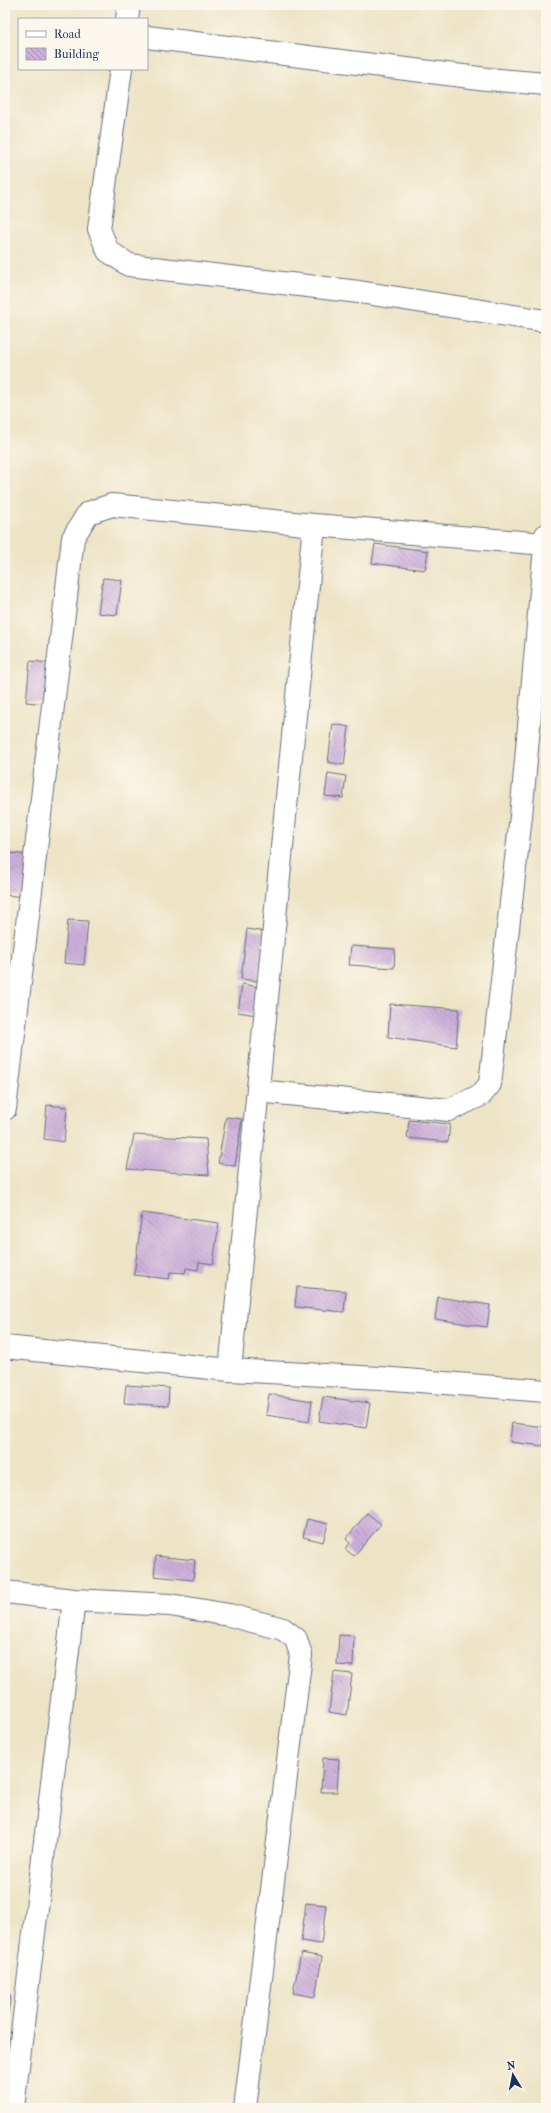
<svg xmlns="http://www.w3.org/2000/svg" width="551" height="2113" viewBox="0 0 551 2113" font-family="'IM FELL French Canon',serif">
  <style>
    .building { fill: url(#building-back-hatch) }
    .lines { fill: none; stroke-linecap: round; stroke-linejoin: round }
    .minor-casing { stroke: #646e82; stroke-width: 24 }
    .tertiary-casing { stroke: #646e82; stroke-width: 24 }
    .minor { stroke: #fff; stroke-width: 22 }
    .tertiary { stroke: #fff; stroke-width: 22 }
  </style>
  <defs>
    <pattern id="building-back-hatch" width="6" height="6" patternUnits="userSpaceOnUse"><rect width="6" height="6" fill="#ccafda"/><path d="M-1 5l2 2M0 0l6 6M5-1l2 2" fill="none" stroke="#a58fb4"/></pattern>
  </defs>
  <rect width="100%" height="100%" fill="#fbf7ec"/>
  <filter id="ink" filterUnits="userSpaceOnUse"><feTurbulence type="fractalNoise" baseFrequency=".025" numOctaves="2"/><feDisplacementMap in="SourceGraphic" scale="8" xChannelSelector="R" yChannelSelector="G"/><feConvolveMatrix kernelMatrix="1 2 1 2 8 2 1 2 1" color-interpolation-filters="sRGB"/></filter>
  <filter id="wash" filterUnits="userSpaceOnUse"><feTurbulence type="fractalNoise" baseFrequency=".012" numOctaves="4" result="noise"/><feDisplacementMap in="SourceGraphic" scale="16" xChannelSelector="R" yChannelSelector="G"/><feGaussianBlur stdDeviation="0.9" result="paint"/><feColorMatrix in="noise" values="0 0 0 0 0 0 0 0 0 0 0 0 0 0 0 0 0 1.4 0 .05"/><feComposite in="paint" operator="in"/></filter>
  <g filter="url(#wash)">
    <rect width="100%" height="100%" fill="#ede4c6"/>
    <g id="blocks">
      <!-- building -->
      <path class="building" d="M375 544 428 551 425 570 372 563Z
        M103 578 122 580 117 615 98 613Z
        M30 661 50 663 46 704 26 702Z
        M333 724 349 727 344 765 328 762Z
        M328 773 346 776 343 798 325 796Z
        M9 853 31 855 26 897 5 895Z
        M68 920 88 921 84 965 64 963Z
        M247 929 265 932 258 981 241 979Z
        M351 946 395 949 394 968 349 965Z
        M242 984 259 987 256 1015 238 1012Z
        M390 1004 459 1009 456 1047 388 1037Z
        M47 1105 67 1107 64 1142 44 1139Z
        M226 1117 242 1119 235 1166 218 1163Z
        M409 1120 450 1124 448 1142 407 1138Z
        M134 1135 206 1139 209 1175 127 1169Z
        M142 1213 219 1223 213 1264 199 1262 198 1270 186 1268 185 1273 170 1272 169 1279 134 1275Z
        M297 1287 346 1291 344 1312 295 1307Z
        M438 1297 490 1305 487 1327 435 1319Z
        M126 1385 169 1388 168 1406 124 1403Z
        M269 1394 312 1401 309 1422 266 1415Z
        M323 1397 370 1403 366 1428 319 1421Z
        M512 1423 545 1427 543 1446 510 1442Z
        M367 1513 381 1524 354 1556 345 1549 350 1543 346 1539Z
        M307 1519 328 1524 323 1542 303 1537Z
        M156 1556 195 1560 193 1580 154 1576Z
        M339 1635 354 1636 353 1666 337 1665Z
        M334 1672 352 1674 347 1715 329 1712Z
        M323 1758 339 1759 337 1792H321Z
        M306 1903 326 1905 321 1944 301 1941Z
        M301 1953 322 1957 315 1997 293 1993Z
        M5 1994 11 1995 6 2025H5Z"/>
    </g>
  </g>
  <g filter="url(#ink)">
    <use href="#blocks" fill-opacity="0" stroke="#646e82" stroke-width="1"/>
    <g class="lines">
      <!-- minor casing -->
      <g class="minor-casing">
        <path id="minor" d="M127 19 129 5
          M147 37 487 79 546 84
          M121 69 99 229 108 251 129 265 359 292 546 321
          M258 1091 449 1110 481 1095 490 1084 521 816 546 535
          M5 1109 73 538 88 513 112 505 314 525 545 544
          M230 1370 314 525
          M5 1592 74 1600 170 1605 229 1615 283 1629 296 1639 301 1655 245 2108
          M13 2108 74 1600"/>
      </g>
      <!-- tertiary casing -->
      <g class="tertiary-casing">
        <path id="tertiary" d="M5 1347 230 1370 380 1378 546 1391"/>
      </g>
      <!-- minor -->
      <use href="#minor" class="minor"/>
      <!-- tertiary -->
      <use href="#tertiary" class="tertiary"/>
    </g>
  </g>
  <!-- margin -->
  <rect width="551" height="2113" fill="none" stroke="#fbf7ec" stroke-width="20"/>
  <!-- legend -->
  <rect x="18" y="18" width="130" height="52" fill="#fbf7ec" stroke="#a1a7b3"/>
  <rect x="26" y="31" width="20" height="6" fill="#ffffff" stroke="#a1a7b3"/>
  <text x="54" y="38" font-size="12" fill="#1b2f5e">Road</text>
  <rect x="26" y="48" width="20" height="12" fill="url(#building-back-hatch)" stroke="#a1a7b3"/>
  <text x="54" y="58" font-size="12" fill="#1b2f5e">Building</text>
  <!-- north arrow -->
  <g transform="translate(513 2075) rotate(350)" stroke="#fbf7ec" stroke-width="3" paint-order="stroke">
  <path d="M0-3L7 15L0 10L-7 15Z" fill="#1b2f5e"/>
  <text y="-6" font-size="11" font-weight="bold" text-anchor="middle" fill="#1b2f5e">N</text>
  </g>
</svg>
